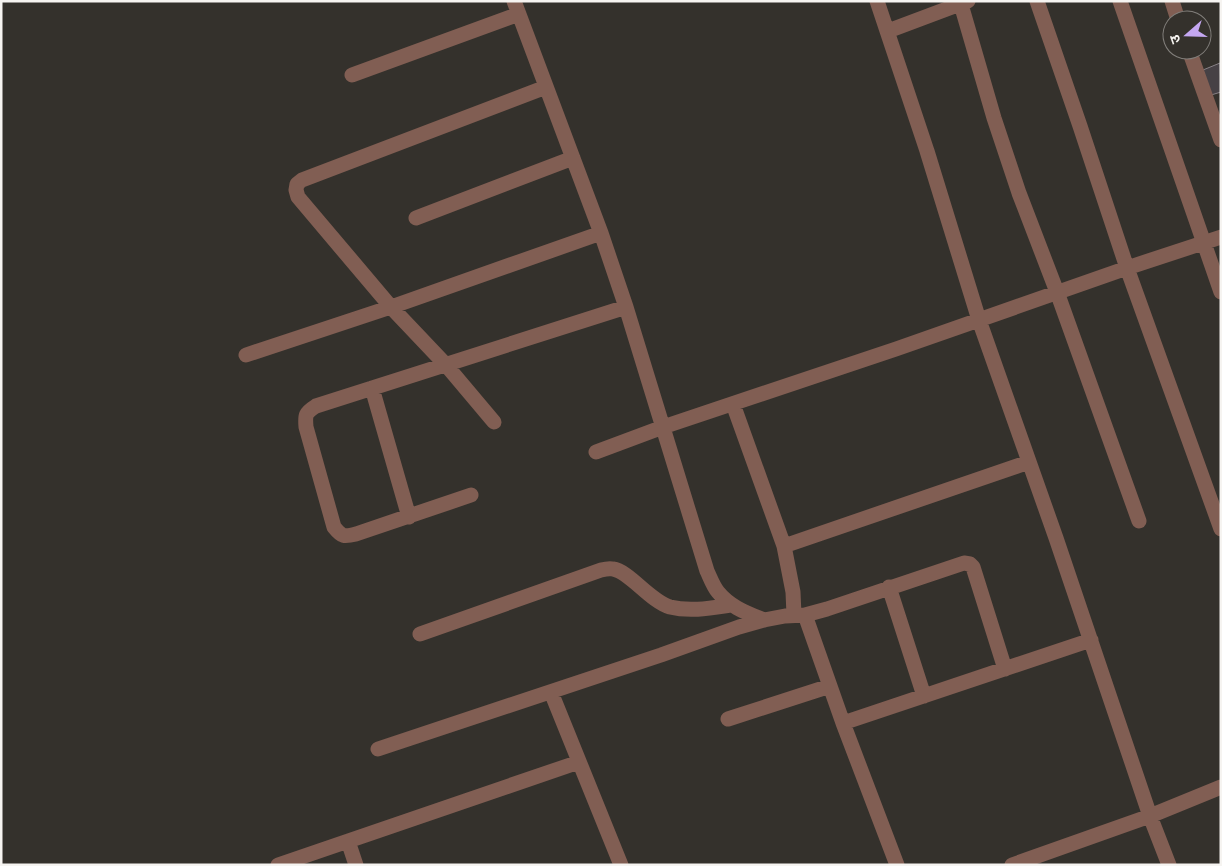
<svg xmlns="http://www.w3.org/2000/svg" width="1222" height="866" viewBox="0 0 1222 866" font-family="'Source Sans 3','Noto Sans Devanagari',sans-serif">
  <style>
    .building { fill: #464145; stroke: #888286 }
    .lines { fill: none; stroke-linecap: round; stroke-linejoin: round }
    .street { stroke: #815e53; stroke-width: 15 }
  </style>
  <rect width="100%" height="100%" fill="#34312c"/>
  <!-- building -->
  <path class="building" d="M1220 63 1221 92 1211 95 1203 70Z"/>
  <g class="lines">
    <!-- street -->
    <path class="street" d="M514 1 601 233 626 307 707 571C710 577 713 586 718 592 730 607 747 613 764 620
      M877 1 927 151 979 320 1056 538 1150 816 1169 865
      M960 1 994 118 1019 193 1057 292 1139 521
      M1037 1 1080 126 1127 268 1221 529
      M1120 1 1221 292
      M1172 1 1178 20
      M888 31 968 1
      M1189 50 1221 140
      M352 75 519 14
      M416 218 573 158
      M246 355 391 307 601 233
      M372 388 409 517
      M733 404 784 546 793 592 794 615
      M494 422 446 365 391 307 298 197 296 190 297 184 302 180 546 87
      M596 452 663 427 896 349 1127 268 1221 237
      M471 495 356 534C344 537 342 537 334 527L306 427C305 415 305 413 316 406L626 307
      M784 546 1029 462
      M889 587 924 696
      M805 615 843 723 897 865
      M420 634 601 570C605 569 609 568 613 569 629 571 650 601 670 607 690 612 711 608 731 605
      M551 692 621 865
      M728 719 830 686
      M843 723 1091 640
      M378 749 661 655 739 627 764 620 785 616 805 615 827 609 964 563 970 564 973 567 1005 669
      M348 841 356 865
      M278 865 579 762
      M1012 865 1150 816 1221 787"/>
  </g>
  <!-- border -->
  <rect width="1222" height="866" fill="none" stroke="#f6f4f1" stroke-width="5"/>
  <!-- north arrow -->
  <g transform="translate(1187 35) rotate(250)"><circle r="24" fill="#34312c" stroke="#827f7b"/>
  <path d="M0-4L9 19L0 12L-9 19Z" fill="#c4a7f1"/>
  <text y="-8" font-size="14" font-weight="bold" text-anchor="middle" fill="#f6f4f1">उ</text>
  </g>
</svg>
